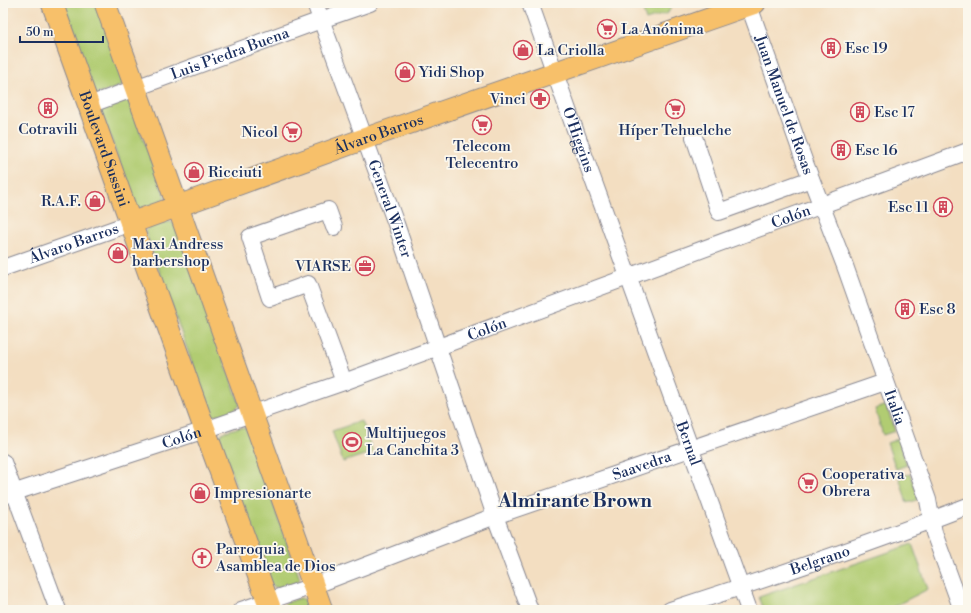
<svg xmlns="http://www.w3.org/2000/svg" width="971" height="613" viewBox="0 0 971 613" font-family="'Libre Bodoni',serif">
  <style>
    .green { fill: #b1cc72; stroke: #667e68 }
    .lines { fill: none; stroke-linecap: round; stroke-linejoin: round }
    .minor-casing { stroke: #878690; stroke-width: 18 }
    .major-casing { stroke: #878690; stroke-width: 23 }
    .minor { stroke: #fff; stroke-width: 16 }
    .major { stroke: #f7c06b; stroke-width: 21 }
    .labels { text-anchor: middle; stroke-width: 3.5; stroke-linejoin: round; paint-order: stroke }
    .poi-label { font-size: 15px; fill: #1b2f5e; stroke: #fbf7ec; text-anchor: start }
    .street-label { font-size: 15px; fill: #1b2f5e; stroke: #fbf7ec }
    .district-label { font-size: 19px; font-weight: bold; fill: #1b2f5e; stroke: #fbf7ec }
  </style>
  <rect width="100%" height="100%" fill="#fbf7ec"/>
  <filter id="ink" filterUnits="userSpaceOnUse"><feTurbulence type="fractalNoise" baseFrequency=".025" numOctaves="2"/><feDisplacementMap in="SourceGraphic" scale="8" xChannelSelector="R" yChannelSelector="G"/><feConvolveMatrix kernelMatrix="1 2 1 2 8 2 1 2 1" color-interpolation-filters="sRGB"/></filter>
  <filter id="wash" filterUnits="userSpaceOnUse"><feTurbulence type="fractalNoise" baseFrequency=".012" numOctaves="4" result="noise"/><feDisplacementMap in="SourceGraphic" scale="16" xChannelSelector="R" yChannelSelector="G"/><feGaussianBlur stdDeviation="0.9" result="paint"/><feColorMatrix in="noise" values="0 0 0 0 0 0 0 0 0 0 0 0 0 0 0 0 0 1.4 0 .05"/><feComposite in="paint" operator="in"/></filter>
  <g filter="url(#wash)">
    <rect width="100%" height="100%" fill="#f3dec1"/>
    <!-- green -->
    <path class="green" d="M59 3H98L123 83 121 86 98 94H94Z
      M657 3H673L668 13 646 20 642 8Z
      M123 100 129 101 165 197C159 204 145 208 136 208L101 111 106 106Z
      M166 222H171L177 226 240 405C234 412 219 416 211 416L145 231 149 227Z
      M886 405 895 431 883 435 875 409Z
      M361 421 373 452 343 462 332 431Z
      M240 427 246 428 300 579C292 589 279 592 269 583L219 437 223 432Z
      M898 439 907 465 896 469 887 443Z
      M910 474 919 499 907 503 899 477Z
      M912 544 928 589 887 610H764L759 597Z
      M300 598C307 600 310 603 313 610H281V608L286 603Z"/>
  </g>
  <g filter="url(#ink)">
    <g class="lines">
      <!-- minor casing -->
      <g class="minor-casing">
        <g id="minor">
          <path id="s1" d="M315 3 396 224 495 516 530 610"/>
          <path id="s2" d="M530 3 583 152 749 610"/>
          <path id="s3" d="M748 3 805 163 845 266 928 500 934 533 962 610"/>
          <path id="s4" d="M89 105 321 20 370 3"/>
          <path d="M694 137 719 212 811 179"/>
          <path d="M334 227 328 210 250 237 270 298 308 284 344 382"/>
          <path id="s5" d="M3 268 131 223"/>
          <path d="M3 462 58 610"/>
          <path id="s6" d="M3 496 205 430 344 382 968 151"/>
          <path id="s7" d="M241 610 313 586 495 516 885 382"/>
          <path id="s8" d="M670 610C770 578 870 544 968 506"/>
        </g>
      </g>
      <!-- major casing -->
      <g class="major-casing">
        <g id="major">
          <path id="s9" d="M52 3 205 430 271 610"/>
          <path d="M105 3 322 610"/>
          <path id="s10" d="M131 223 364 139 755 3"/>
        </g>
      </g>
      <!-- minor -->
      <use href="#minor" class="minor"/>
      <!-- major -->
      <use href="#major" class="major"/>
    </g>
  </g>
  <!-- icons -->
  <defs>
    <g id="supermarket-ring" transform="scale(1)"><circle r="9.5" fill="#fbf7ec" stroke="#d1495b" stroke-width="1.5"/><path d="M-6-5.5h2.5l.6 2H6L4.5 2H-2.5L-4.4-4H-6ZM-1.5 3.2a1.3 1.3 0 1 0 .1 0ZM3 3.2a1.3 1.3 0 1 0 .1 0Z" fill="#d1495b"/></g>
    <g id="building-ring" transform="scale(1)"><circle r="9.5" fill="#fbf7ec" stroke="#d1495b" stroke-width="1.5"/><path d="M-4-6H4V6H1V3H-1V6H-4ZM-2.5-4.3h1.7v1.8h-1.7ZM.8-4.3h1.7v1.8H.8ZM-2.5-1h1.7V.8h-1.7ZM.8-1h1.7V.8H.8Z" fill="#d1495b"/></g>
    <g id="shop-ring" transform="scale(1)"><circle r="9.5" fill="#fbf7ec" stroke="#d1495b" stroke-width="1.5"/><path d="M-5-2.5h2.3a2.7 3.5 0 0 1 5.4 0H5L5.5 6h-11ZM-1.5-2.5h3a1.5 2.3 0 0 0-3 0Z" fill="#d1495b"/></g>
    <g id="pharmacy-ring" transform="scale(1)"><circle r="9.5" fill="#fbf7ec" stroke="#d1495b" stroke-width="1.5"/><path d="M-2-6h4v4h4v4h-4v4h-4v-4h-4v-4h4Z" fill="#d1495b"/></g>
    <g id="office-ring" transform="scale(1)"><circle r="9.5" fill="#fbf7ec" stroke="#d1495b" stroke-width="1.5"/><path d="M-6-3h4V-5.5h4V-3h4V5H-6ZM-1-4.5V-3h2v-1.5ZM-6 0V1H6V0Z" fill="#d1495b"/></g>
    <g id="stadium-ring" transform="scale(1)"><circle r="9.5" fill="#fbf7ec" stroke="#d1495b" stroke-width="1.5"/><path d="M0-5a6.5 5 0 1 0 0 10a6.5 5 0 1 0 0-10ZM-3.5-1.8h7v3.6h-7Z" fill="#d1495b"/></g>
    <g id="church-ring" transform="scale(1)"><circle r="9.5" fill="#fbf7ec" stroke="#d1495b" stroke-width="1.5"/><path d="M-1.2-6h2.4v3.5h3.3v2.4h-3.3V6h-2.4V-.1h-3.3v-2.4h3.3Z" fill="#d1495b"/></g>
  </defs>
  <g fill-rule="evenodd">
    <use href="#supermarket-ring" x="607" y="29"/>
    <use href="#building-ring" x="831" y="48"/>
    <use href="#shop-ring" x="523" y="50"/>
    <use href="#shop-ring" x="405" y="72"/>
    <use href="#pharmacy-ring" x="540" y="99"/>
    <use href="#building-ring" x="48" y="108"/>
    <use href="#supermarket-ring" x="675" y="109"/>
    <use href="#building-ring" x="860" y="112"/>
    <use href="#supermarket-ring" x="482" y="125"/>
    <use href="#supermarket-ring" x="292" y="132"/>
    <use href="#building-ring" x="841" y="150"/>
    <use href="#shop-ring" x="194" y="172"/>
    <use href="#shop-ring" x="95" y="201"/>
    <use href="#building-ring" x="943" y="207"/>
    <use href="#shop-ring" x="118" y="253"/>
    <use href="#office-ring" x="365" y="266"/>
    <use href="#building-ring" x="905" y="309"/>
    <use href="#stadium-ring" x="352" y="442"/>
    <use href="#supermarket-ring" x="808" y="483"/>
    <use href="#shop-ring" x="200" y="493"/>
    <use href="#church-ring" x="202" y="558"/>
  </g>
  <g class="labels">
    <!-- poi labels -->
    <g class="poi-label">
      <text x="621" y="34">La Anónima</text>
      <text x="845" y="53">Esc 19</text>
      <text x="537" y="55">La Criolla</text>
      <text x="419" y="77">Yidi Shop</text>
      <text x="526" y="104" text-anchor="end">Vinci</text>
      <text x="874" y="117">Esc 17</text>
      <text x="48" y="134" text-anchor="middle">Cotravili</text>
      <text x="675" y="135" text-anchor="middle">Híper Tehuelche</text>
      <text x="278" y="137" text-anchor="end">Nicol</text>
      <text x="482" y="151" text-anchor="middle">Telecom<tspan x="482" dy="17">Telecentro</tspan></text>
      <text x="855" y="155">Esc 16</text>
      <text x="208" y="177">Ricciuti</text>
      <text x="81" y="206" text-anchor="end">R.A.F.</text>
      <text x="929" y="212" text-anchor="end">Esc 11</text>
      <text x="132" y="249">Maxi Andress<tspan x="132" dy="17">barbershop</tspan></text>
      <text x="351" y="271" text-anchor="end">VIARSE</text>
      <text x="919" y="314">Esc 8</text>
      <text x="366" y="438">Multijuegos<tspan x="366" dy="17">La Canchita 3</tspan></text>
      <text x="822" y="479">Cooperativa<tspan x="822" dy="17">Obrera</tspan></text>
      <text x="214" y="498">Impresionarte</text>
      <text x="216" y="554">Parroquia<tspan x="216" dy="17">Asamblea de Dios</tspan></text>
    </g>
    <!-- street labels -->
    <g class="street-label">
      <text dy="5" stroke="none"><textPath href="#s4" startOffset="150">Luis Piedra Buena</textPath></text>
      <text dy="5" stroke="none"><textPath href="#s3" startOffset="108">Juan Manuel de Rosas</textPath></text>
      <text dy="5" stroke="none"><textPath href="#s10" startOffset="263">Álvaro Barros</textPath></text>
      <text dy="5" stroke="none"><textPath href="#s2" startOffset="145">O'Higgins</textPath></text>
      <text dy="5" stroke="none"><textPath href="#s9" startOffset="155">Boulevard Sussini</textPath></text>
      <text dy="5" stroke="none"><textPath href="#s1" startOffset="219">General Winter</textPath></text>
      <text dy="5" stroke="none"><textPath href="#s6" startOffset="836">Colón</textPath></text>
      <text dy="5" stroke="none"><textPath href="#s5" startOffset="75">Álvaro Barros</textPath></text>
      <text dy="5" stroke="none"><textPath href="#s6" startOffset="512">Colón</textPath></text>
      <text dy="5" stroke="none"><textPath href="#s3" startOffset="430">Italia</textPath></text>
      <text dy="5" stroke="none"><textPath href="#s6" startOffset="188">Colón</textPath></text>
      <text dy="5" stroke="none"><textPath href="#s2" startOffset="468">Bernal</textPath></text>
      <text dy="5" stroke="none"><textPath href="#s7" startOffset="426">Saavedra</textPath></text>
      <text dy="5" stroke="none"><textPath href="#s8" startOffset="158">Belgrano</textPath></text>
    </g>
    <!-- district labels -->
    <g class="district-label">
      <text x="575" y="507">Almirante Brown</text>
    </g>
  </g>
  <!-- margin -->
  <rect width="971" height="613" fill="none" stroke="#fbf7ec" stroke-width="16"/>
  <!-- scale -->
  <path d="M20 36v6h83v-6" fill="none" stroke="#1b2f5e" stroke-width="2"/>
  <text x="26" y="36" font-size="12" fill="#1b2f5e" stroke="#fbf7ec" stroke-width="3" paint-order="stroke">50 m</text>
</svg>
